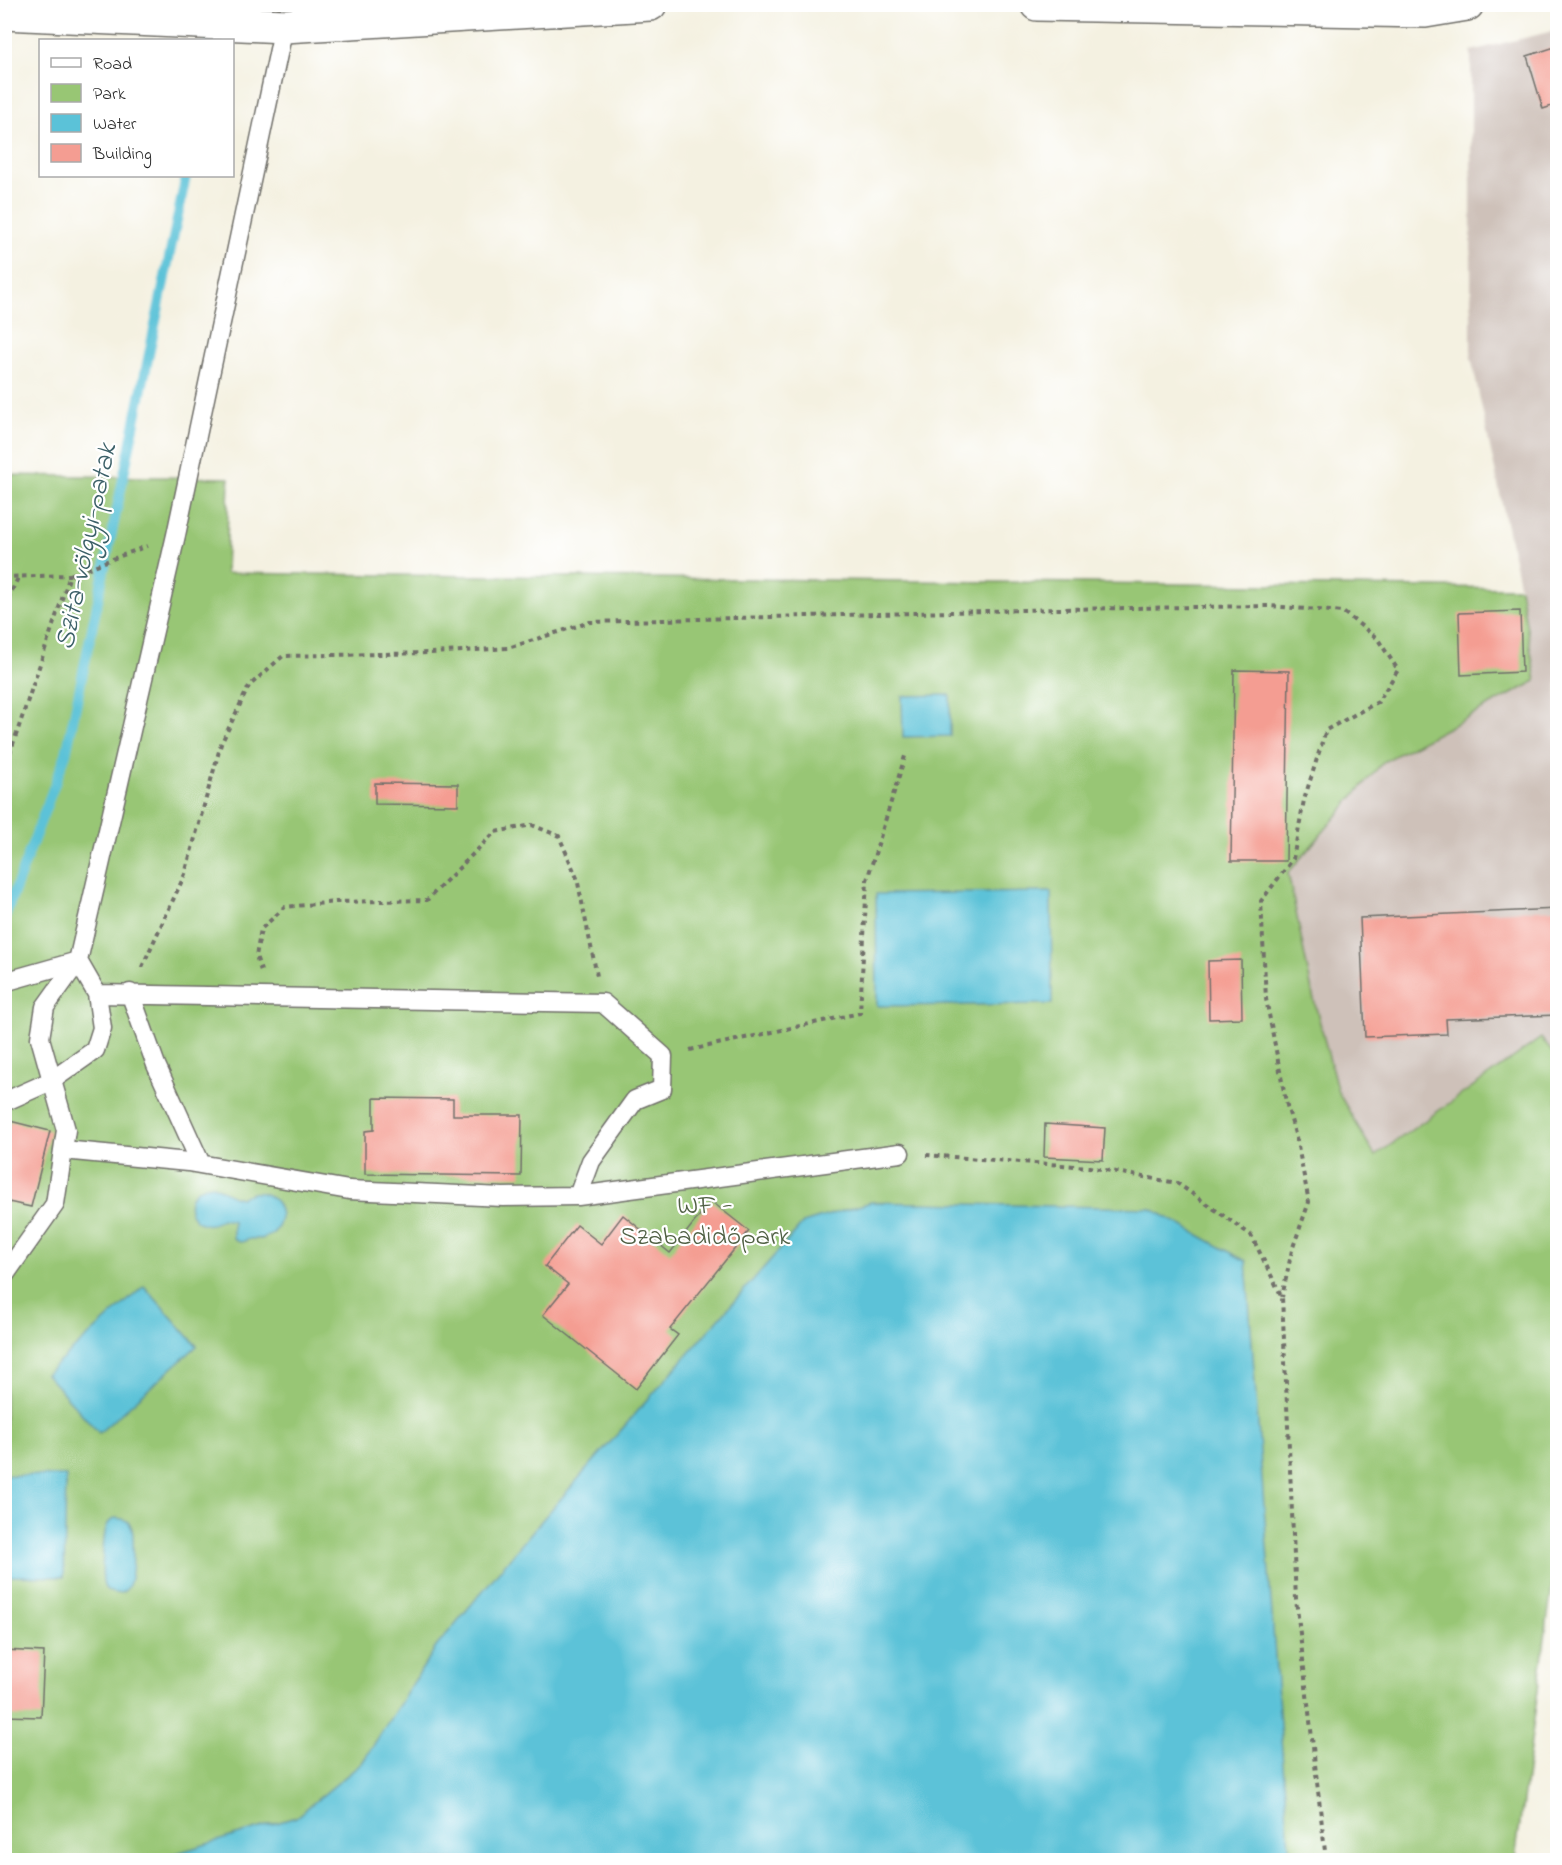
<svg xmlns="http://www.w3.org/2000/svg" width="1562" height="1865" viewBox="0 0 1562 1865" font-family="'Indie Flower',sans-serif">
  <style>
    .industrial { fill: #cec1b9 }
    .green { fill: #98c674; stroke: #627850; stroke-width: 1.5 }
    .water { fill: #5bc2d8; stroke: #437682; stroke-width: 1.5 }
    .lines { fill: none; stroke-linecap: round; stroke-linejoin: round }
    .stream { stroke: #5bc2d8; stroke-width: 10 }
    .building { fill: #f49d92 }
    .service-casing { stroke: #71706b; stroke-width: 21 }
    .minor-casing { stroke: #71706b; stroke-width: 36 }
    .path { stroke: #71706b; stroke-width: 4; stroke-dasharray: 4.5 4.5; stroke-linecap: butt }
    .service { stroke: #fff; stroke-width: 18 }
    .minor { stroke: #fff; stroke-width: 33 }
    .labels { text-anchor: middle; stroke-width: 4.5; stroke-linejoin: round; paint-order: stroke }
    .park-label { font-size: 27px; fill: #516145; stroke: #fff }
    .water-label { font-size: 28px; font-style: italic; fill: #3c6068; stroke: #fff }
  </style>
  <rect width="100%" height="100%" fill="#fff"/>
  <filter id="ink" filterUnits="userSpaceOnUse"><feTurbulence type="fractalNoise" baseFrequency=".0167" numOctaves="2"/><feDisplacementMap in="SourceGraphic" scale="12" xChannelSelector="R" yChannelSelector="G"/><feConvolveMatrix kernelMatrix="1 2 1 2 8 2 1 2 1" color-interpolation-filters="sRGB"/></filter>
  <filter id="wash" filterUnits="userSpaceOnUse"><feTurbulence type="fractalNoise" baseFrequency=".008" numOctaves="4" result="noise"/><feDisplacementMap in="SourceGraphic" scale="24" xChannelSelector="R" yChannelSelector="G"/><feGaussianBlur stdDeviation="1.35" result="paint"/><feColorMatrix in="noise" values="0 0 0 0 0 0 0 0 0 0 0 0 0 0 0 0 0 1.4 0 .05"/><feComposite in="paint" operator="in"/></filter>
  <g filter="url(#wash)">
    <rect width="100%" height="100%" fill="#f4f1e1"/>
    <!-- industrial -->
    <path class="industrial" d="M1557 30V1058L1541 1038 1375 1156 1338 1092 1313 996 1288 873 1383 762 1536 681 1520 588 1471 357V51Z"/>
    <!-- green -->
    <path class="green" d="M5 475 229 478 226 573 1520 588 1536 681 1383 762 1288 873 1313 996 1338 1092 1375 1156 1541 1038 1557 1058 1558 1542 1515 1860H5Z"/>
    <!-- water -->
    <path class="water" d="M950 695V736L903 737 902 696Z
      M1051 892 1052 1004 877 1006 876 894Z
      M213 1185C223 1190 228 1195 240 1198 277 1176 297 1227 264 1238 260 1240 255 1238 250 1239 243 1241 241 1245 233 1238V1221L222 1219C191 1241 172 1188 213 1185Z
      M871 1202 1150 1208 1246 1261 1290 1860H154L296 1817 362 1763 436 1647 535 1528 803 1223Z
      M144 1286 197 1346 99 1433 46 1374Z
      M5 1475 66 1476 64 1577 5 1576Z
      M115 1518C122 1519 128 1519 131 1526 135 1533 133 1573 130 1582 129 1588 124 1593 118 1593 114 1594 108 1592 105 1588 100 1582 103 1530 108 1524 108 1522 114 1519 115 1518Z"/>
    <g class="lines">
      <!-- stream -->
      <path class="stream" d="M209 40 213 4
        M4 919 66 754 186 176"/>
    </g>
    <g id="blocks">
      <!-- building -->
      <path class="building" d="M1558 46V104L1543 109 1527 56Z
        M1520 611 1522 672 1461 675 1459 613Z
        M1234 670 1289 671 1286 861H1231Z
        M375 783 458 784V805L375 804Z
        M1558 909V1015L1446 1019 1447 1034 1365 1037 1360 918Z
        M1241 960 1242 1018 1209 1019 1208 961Z
        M374 1098 453 1099V1115H522L521 1176 365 1174V1131L374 1130Z
        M10 1121 50 1131 31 1207 4 1201V1145Z
        M1045 1124 1105 1128 1103 1160 1044 1157Z
        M711 1201 749 1231 670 1329 678 1335 636 1389 543 1315 568 1284 545 1266 577 1225 601 1244 623 1215 670 1253Z
        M4 1650 44 1652 41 1717 4 1716Z"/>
    </g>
  </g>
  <g filter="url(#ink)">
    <use href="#blocks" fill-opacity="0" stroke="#71706b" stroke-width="1.5"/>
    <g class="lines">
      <!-- service casing -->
      <g class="service-casing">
        <path id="service" d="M4 982 78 961 97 994 102 1028 95 1050 51 1081 4 1102
          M130 993 156 1065 201 1164
          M97 994 603 1003 663 1056 662 1089 635 1100 591 1161 578 1196
          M63 1150 188 1162 349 1190 503 1197 578 1196 900 1153
          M4 1276 55 1204 66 1130 40 1038 45 1007 78 961 176 535 284 26"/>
      </g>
      <!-- minor casing -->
      <g class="minor-casing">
        <path id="minor" d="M1037 4 1425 11 1467 4
          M4 13 284 26 650 4"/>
      </g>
      <!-- path -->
      <path class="path" d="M4 577 70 575
        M4 607 18 578
        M4 771 70 575 147 546
        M142 967 185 874 221 744 249 686 283 656 431 653 508 648 590 622 1059 609 1270 606 1343 612 1377 638 1398 670 1378 702 1326 730 1304 800 1293 859 1261 901 1266 999 1286 1102 1297 1141 1309 1202 1292 1250 1282 1297
        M261 971 256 956 261 929 285 907 336 902 427 900 495 832 532 825 559 836 577 878 597 976
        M690 1050 860 1013 867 880 906 753
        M926 1155 1089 1167 1177 1183 1251 1235 1282 1297 1296 1599 1326 1860"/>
      <!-- service -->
      <use href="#service" class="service"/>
      <!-- minor -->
      <use href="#minor" class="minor"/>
    </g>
  </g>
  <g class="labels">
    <!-- park labels -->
    <g class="park-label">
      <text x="705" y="1213">WF -<tspan x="705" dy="31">Szabadidőpark</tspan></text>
    </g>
    <!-- water labels -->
    <g class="water-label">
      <text transform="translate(84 546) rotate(-78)" y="10">Szita-völgyi-patak</text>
    </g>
  </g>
  <!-- margin -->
  <rect width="1562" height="1865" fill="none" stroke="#fff" stroke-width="24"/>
  <!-- legend -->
  <rect x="39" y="39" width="195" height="138" fill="#ffffff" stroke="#aaaaaa" stroke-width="1.5"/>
  <rect x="51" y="58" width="30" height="9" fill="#ffffff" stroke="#aaaaaa" stroke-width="1.5"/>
  <text x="93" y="69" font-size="18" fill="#2b2b2b">Road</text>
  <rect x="51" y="84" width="30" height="18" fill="#98c674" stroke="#aaaaaa" stroke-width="1.5"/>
  <text x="93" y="99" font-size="18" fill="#2b2b2b">Park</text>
  <rect x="51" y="114" width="30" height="18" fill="#5bc2d8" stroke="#aaaaaa" stroke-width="1.5"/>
  <text x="93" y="129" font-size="18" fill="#2b2b2b">Water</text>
  <rect x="51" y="144" width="30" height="18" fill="#f49d92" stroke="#aaaaaa" stroke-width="1.5"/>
  <text x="93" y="159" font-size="18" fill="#2b2b2b">Building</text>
</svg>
